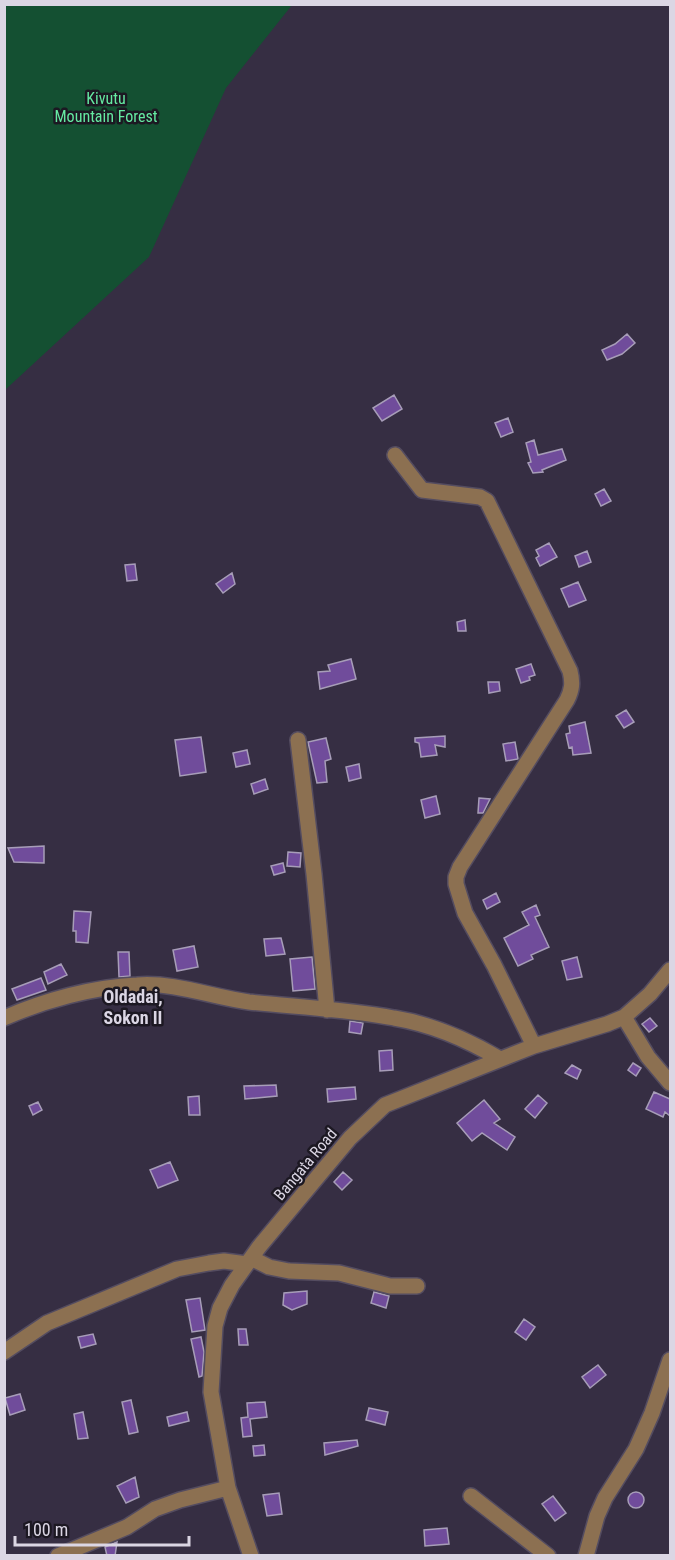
<svg xmlns="http://www.w3.org/2000/svg" width="675" height="1560" viewBox="0 0 675 1560" font-family="'Roboto Condensed',sans-serif">
  <style>
    .green { fill: #145032 }
    .building { fill: #704c9b; stroke: #a79db8; stroke-width: 1.5 }
    .lines { fill: none; stroke-linecap: round; stroke-linejoin: round }
    .minor-casing { stroke: #544c60; stroke-width: 18 }
    .minor { stroke: #8c7051; stroke-width: 15 }
    .labels { text-anchor: middle; stroke-width: 5; stroke-linejoin: round; paint-order: stroke }
    .park-label { font-size: 16px; fill: #65eaa2; stroke: #1c1822 }
    .street-label { font-size: 16px; fill: #dbd6e4; stroke: #1c1822 }
    .neighbourhood-label { font-size: 18px; font-weight: bold; fill: #dbd6e4; stroke: #1c1822 }
  </style>
  <rect width="100%" height="100%" fill="#362e43"/>
  <!-- green -->
  <path class="green" d="M5 4 292 5 226 88 149 257 5 390Z"/>
  <!-- building -->
  <path class="building" d="M627 334 635 343 622 354 607 360 602 350 615 344Z
    M394 395 402 409 382 421 373 408Z
    M508 418 513 432 501 437 495 423Z
    M534 440 538 455 562 449 566 460 542 470 543 472 533 473 528 463 531 462 526 443Z
    M604 489 611 501 601 506 595 494Z
    M549 543 557 557 540 566 536 558 539 556 536 550Z
    M587 551 591 562 579 567 575 556Z
    M135 564 137 580 127 581 125 565Z
    M232 573 235 584 223 593 216 584Z
    M578 582 586 600 569 607 561 589Z
    M465 620 466 631H458L457 622Z
    M351 659 356 679 320 689 318 672 330 671 328 665Z
    M531 664 535 675 529 677 530 680 521 683 516 669Z
    M488 682H499L500 691 489 693Z
    M626 710 634 722 624 728 616 716Z
    M585 722 591 753 573 755 572 747 569 748 566 734 570 733 569 726Z
    M445 736V747L435 745 437 755 421 757 419 743 415 742V738Z
    M201 737 206 772 180 776 175 740Z
    M326 738 331 759 325 761 327 782 317 783 308 742Z
    M515 742 518 759 506 761 503 744Z
    M247 750 250 764 236 767 233 753Z
    M359 764 361 778 349 781 346 767Z
    M265 779 268 789 254 794 251 784Z
    M436 796 440 814 425 818 421 800Z
    M479 798 490 799 483 813H478Z
    M44 846V863L14 862 8 848Z
    M288 852 301 853 300 867 287 866Z
    M283 863 285 872 274 875 271 866Z
    M496 893 500 902 487 909 483 900Z
    M536 905 540 915 535 917 549 947 531 955 533 959 518 966 504 938 529 925 522 912Z
    M74 911 91 912 88 943 76 942V931H73Z
    M281 938 285 954 266 956 264 939Z
    M194 946 198 967 177 971 173 950Z
    M118 952H129L130 976 119 977Z
    M312 957 315 989 293 991 290 959Z
    M577 957 582 977 567 980 562 961Z
    M61 964 67 975 48 984 44 972Z
    M41 978 46 990 17 1000 12 989Z
    M650 1018 657 1026 649 1032 642 1024Z
    M350 1021 363 1023 361 1034 349 1032Z
    M392 1050 393 1070 380 1071 379 1051Z
    M633 1063 641 1068 636 1076 628 1070Z
    M572 1065 581 1070 577 1079 565 1073Z
    M276 1085 277 1096 245 1099 244 1086Z
    M355 1087 356 1099 328 1102 327 1089Z
    M654 1092 670 1099V1116L665 1112 663 1117 646 1109Z
    M538 1095 547 1103 535 1118 525 1109Z
    M199 1096 200 1115H189L188 1097Z
    M484 1100 500 1119 494 1123 515 1137 507 1150 482 1133 472 1141 457 1123Z
    M38 1102 42 1110 33 1115 29 1106Z
    M170 1162 178 1180 158 1188 150 1170Z
    M343 1172 352 1180 342 1190 334 1182Z
    M307 1291V1304L292 1310 283 1305 284 1293Z
    M374 1292 389 1296 386 1308 371 1303Z
    M200 1298 205 1330 192 1332 186 1300Z
    M524 1319 535 1327 526 1340 515 1332Z
    M238 1329H246L248 1345H239Z
    M93 1334 96 1344 81 1348 78 1337Z
    M201 1337 204 1352 202 1376 199 1377 191 1339Z
    M598 1365 606 1375 590 1388 582 1377Z
    M20 1394 25 1410 10 1415 5 1398Z
    M131 1400 138 1432 129 1434 122 1402Z
    M265 1402 267 1417 250 1419 252 1436 243 1437 241 1418 248 1417 247 1403Z
    M369 1408 388 1412 385 1425 366 1420Z
    M83 1412 88 1438 78 1439 74 1414Z
    M187 1412 189 1421 169 1426 167 1417Z
    M357 1440 358 1446 325 1455 324 1443Z
    M264 1445 265 1455 254 1456 253 1446Z
    M135 1477 139 1497 126 1503 117 1486Z
    M628 1500a8 8 0 1 1 16 0a8 8 0 1 1-16 0Z
    M279 1493 282 1514 267 1516 263 1495Z
    M553 1496 566 1513 555 1521 542 1504Z
    M447 1528 449 1544 425 1546 424 1530Z
    M117 1542 115 1556H107L105 1547Z"/>
  <g class="lines">
    <!-- minor casing -->
    <g class="minor-casing">
      <path id="minor" d="M395 455 422 490 480 497 487 501 570 671C573 683 572 690 567 700L460 867 456 877V884L465 913 494 965 534 1046
        M298 740 314 874 327 1010
        M624 1017 648 1057 670 1083
        M4 1018C45 1000 93 987 137 985 175 982 212 997 249 1002 297 1007 346 1009 394 1018 431 1024 468 1040 500 1059
        M251 1258 269 1267 289 1271 339 1273 390 1286H417
        M4 1352 47 1323 177 1269 209 1263 224 1261 247 1264
        M471 1496 548 1556
        M58 1556 127 1527 155 1509 180 1500 228 1488
        M251 1556 228 1488 211 1392 215 1326 220 1308 232 1285 259 1247 350 1138 385 1105 534 1046 607 1024 624 1017 650 994 670 970
        M586 1556 597 1516 605 1498 636 1449 652 1413 670 1360"/>
    </g>
    <!-- minor -->
    <use href="#minor" class="minor"/>
  </g>
  <g class="labels">
    <!-- park labels -->
    <g class="park-label">
      <text x="106" y="104">Kivutu<tspan x="106" dy="18">Mountain Forest</tspan></text>
    </g>
    <!-- street labels -->
    <g class="street-label">
      <text transform="translate(305 1164) rotate(-50)" y="6">Bangata Road</text>
    </g>
    <!-- neighbourhood labels -->
    <g class="neighbourhood-label">
      <text x="133" y="1003">Oldadai,<tspan x="133" dy="21">Sokon II</tspan></text>
    </g>
  </g>
  <!-- border -->
  <rect width="675" height="1560" fill="none" stroke="#dbd6e4" stroke-width="12"/>
  <!-- scale -->
  <path d="M15 1536v9h174v-9" fill="none" stroke="#dbd6e4" stroke-width="3"/>
  <text x="24" y="1536" font-size="18" fill="#dbd6e4" stroke="#1c1822" stroke-width="4.5" paint-order="stroke">100 m</text>
</svg>
